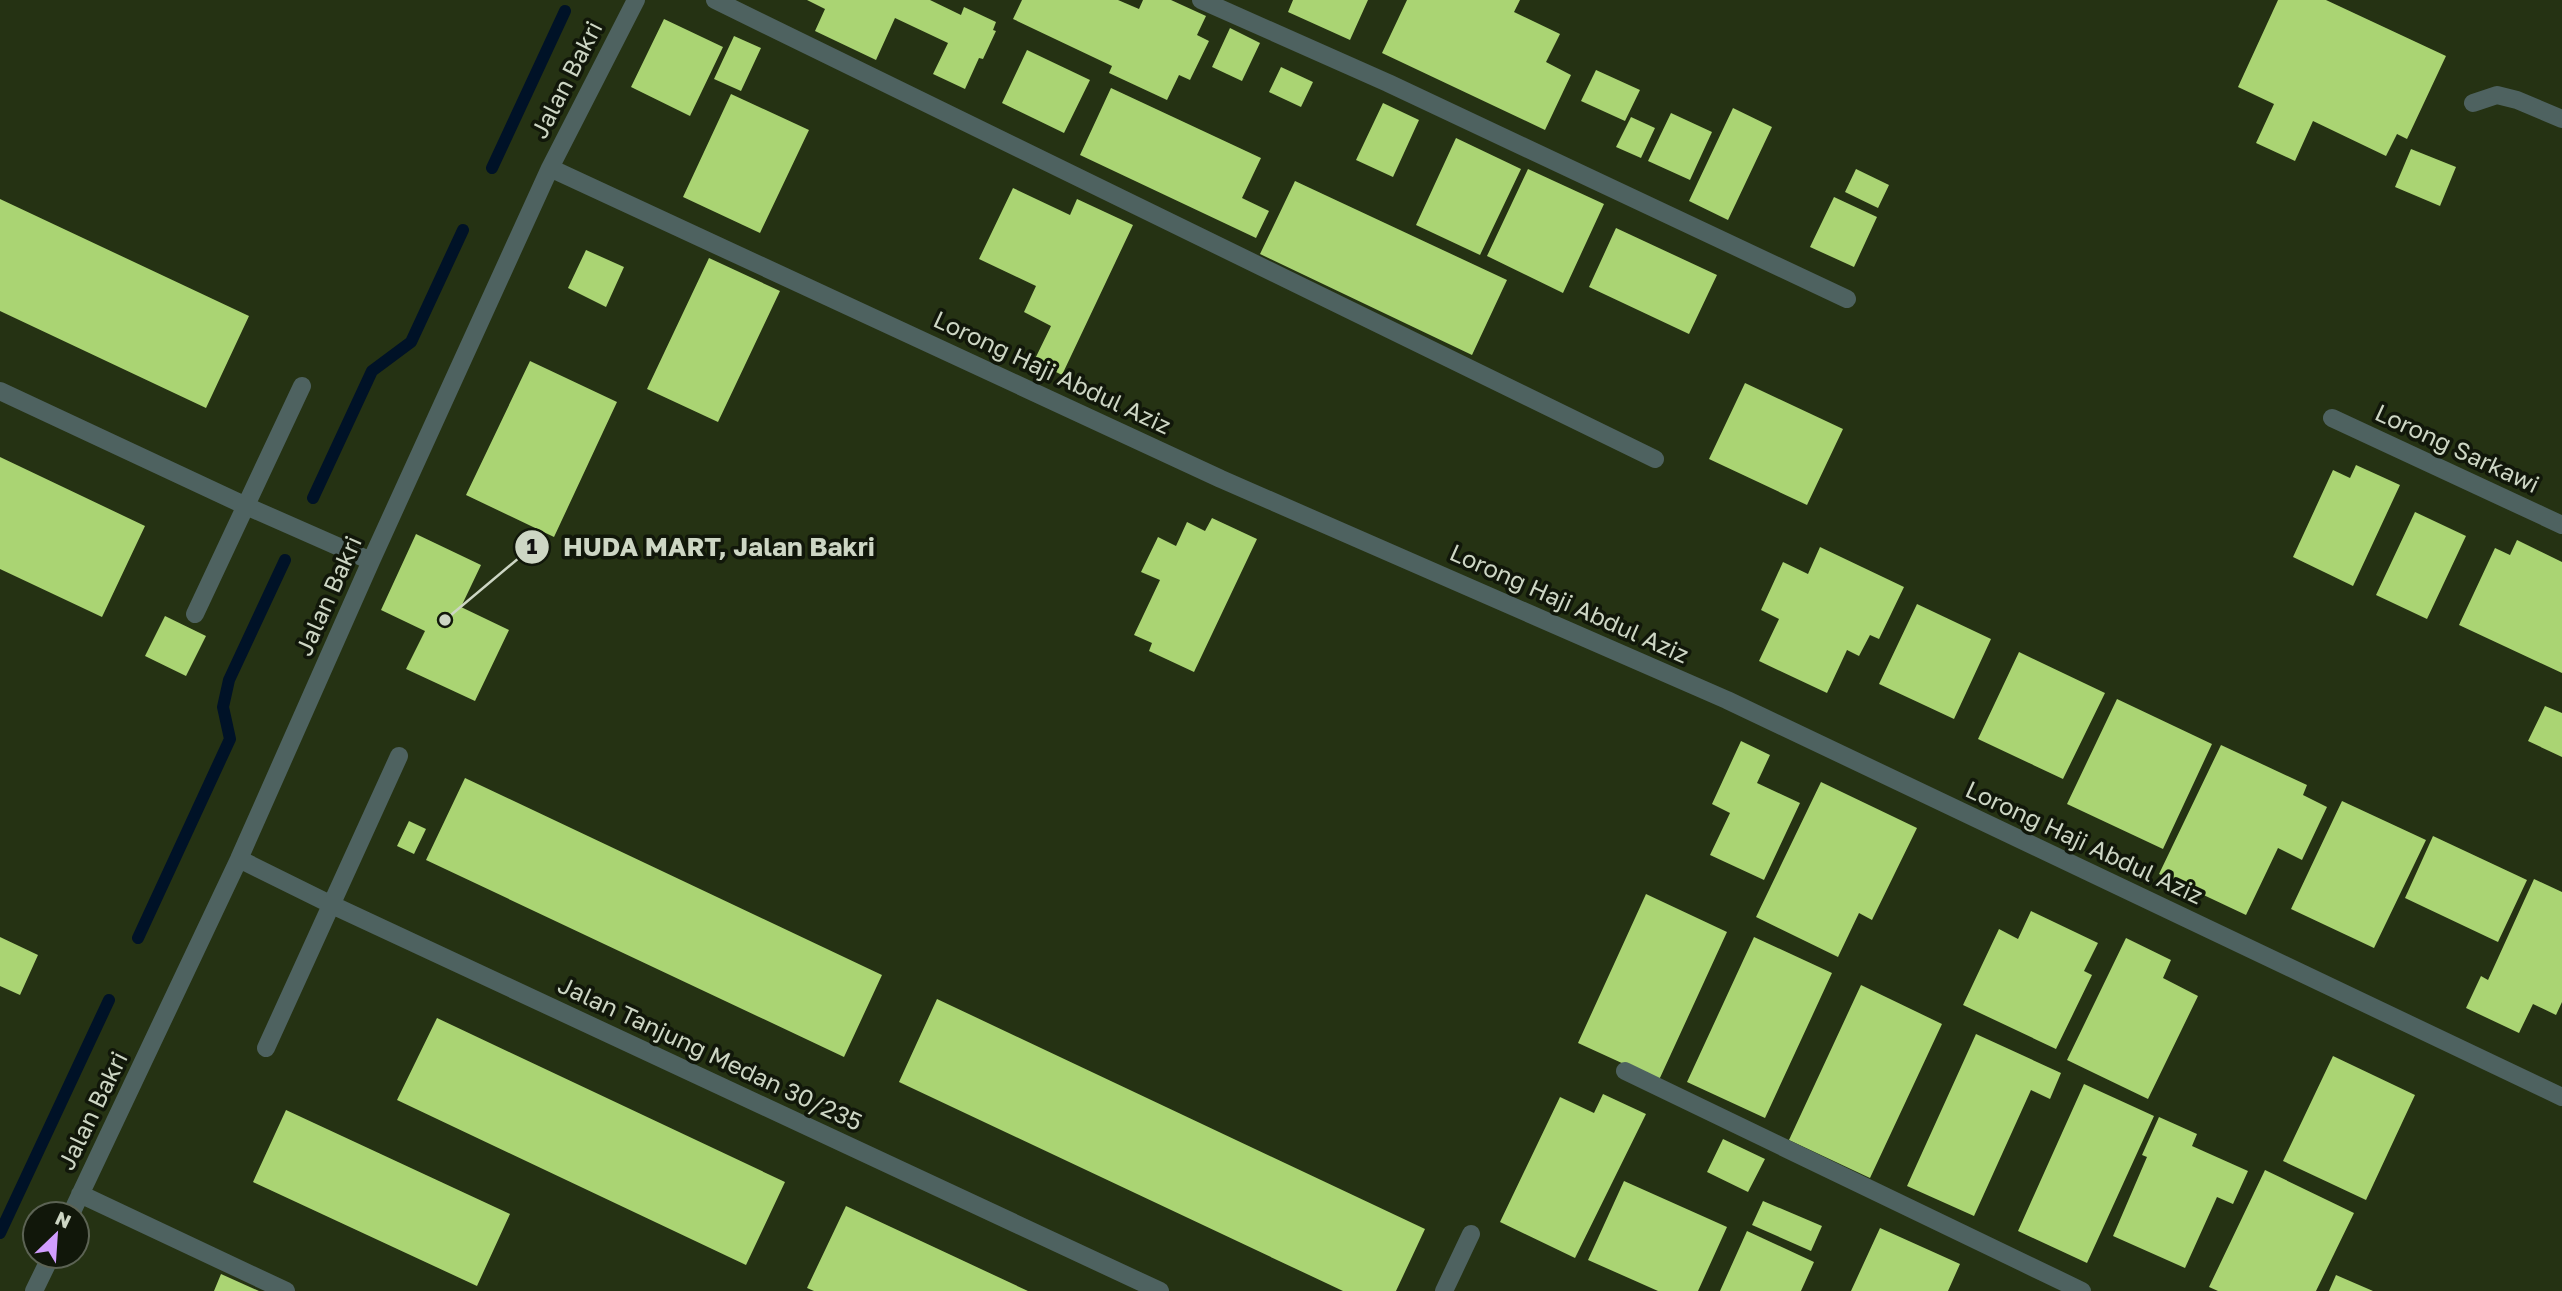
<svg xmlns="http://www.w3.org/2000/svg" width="2562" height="1291" viewBox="0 0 2562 1291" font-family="'Golos Text',sans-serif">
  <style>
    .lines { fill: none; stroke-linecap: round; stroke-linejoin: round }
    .stream { stroke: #001227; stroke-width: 12 }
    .building { fill: #aad473 }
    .street { stroke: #4e6260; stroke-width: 18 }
    .labels { text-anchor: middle; stroke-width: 7; stroke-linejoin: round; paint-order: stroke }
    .street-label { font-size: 24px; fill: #cdd6c4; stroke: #11170a }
    .leader { fill: none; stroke: #cdd6c4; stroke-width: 2.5 }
    .callout-dot { fill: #cdd6c4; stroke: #11170a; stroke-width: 2.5 }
    .mark-label { font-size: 21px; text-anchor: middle; font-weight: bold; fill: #111 }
    .callout-label { font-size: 26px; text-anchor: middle; font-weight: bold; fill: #cdd6c4; stroke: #11170a; stroke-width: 7; stroke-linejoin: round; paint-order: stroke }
  </style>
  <rect width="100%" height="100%" fill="#253213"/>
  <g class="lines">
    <!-- stream -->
    <path class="stream" d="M492 168 565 11
      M313 498 372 371 411 342 463 230
      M138 938 230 739 223 707 229 680 285 560
      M0 1233 109 1000"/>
  </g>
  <!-- building -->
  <path class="building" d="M807 0H930L961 15 964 7 996 22 993 30 996 31 983 59 979 58 965 89 933 74 948 43 895 18 876 60 815 31 825 9Z
    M1022 0H1118L1139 9 1143 0H1171L1206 16 1197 35 1209 41 1190 80 1179 75 1167 100 1109 73 1112 66 1013 19Z
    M1293 0H1368L1350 40 1288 12Z
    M1407 0H1520L1514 12 1560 34 1546 62 1571 75 1545 130 1382 53Z
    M2278 0H2326L2446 56 2407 139 2397 134 2386 156 2313 121 2295 161 2256 143 2274 104 2238 87Z
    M664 19 723 47 690 116 631 87Z
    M1230 28 1260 43 1242 81 1212 67Z
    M734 36 761 48 741 91 714 79Z
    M1027 50 1090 80 1064 133 1002 103Z
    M1281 67 1313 82 1301 107 1269 92Z
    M1596 70 1640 90 1625 121 1581 101Z
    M1111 88 1261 158 1242 198 1269 211 1256 238 1080 155Z
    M731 94 809 130 760 233 683 197Z
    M1383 103 1419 120 1393 177 1356 160Z
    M1733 108 1772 127 1728 220 1689 201Z
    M1671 113 1712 132 1690 180 1648 161Z
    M1631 117 1655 128 1641 158 1616 147Z
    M1456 138 1521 169 1480 255 1416 225Z
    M2411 149 2456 167 2440 206 2395 187Z
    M1528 169 1604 204 1563 293 1487 256Z
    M1856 169 1889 185 1878 208 1845 192Z
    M1295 181 1507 280 1472 355 1260 254Z
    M1013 188 1070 215 1077 199 1133 225 1062 375 1034 361 1051 326 1024 312 1036 286 979 259Z
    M1834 197 1877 217 1854 267 1810 247Z
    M0 199 249 316 206 408 0 311Z
    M1616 228 1717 275 1689 334 1589 287Z
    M586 250 624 267 606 307 568 288Z
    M709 258 780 291 718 422 647 389Z
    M530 361 617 402 554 537 466 495Z
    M1745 383 1843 429 1807 505 1709 459Z
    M0 457 145 526 102 617 0 569Z
    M2356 465 2400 485 2353 586 2293 557 2333 470 2350 478Z
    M2415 512 2466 536 2427 619 2376 595Z
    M1212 518 1257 539 1194 672 1149 651 1152 643 1134 635 1160 580 1141 572 1158 537 1176 546 1187 522 1205 531Z
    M416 534 481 565 461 607 509 630 475 701 406 669 425 631 381 610Z
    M2517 540 2562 562V673L2459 625 2495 548 2510 555Z
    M1820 547 1904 587 1879 639 1870 635 1859 656 1847 650 1827 693 1759 661 1779 619 1761 610 1783 562 1808 574Z
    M1917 604 1991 639 1954 719 1879 684Z
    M165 616 206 636 186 676 145 656Z
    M2019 652 2105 693 2063 779 1978 739Z
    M2117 699 2212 744 2163 849 2067 804Z
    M2545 706 2562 713V757L2528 741Z
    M1741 741 1770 755 1757 783 1800 803 1764 880 1710 855 1730 813 1712 804Z
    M2221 745 2307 785 2303 795 2327 807 2302 860 2278 848 2246 915 2159 874Z
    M465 778 882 975 844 1057 426 860Z
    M1821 782 1917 828 1872 920 1859 913 1838 957 1756 917Z
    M2342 801 2426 840 2374 948 2291 909Z
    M409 821 426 829 414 854 397 846Z
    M2433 836 2527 880 2498 942 2405 898Z
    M2534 879 2562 892V1002L2556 1015 2533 1004 2519 1033 2466 1008 2481 976 2488 980Z
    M1646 894 1727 932 1659 1080 1578 1043Z
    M2031 911 2098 943 2084 971 2092 975 2056 1049 1963 1005 1999 929 2018 939Z
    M0 937 38 955 20 995 0 986Z
    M1754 937 1832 973 1765 1118 1687 1082Z
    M2126 938 2171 960 2163 978 2198 996 2148 1099 2067 1060Z
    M1861 985 1942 1024 1870 1178 1789 1140Z
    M937 999 1425 1229 1396 1291H1343L899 1082Z
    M437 1018 785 1182 746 1265 397 1100Z
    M1976 1034 2061 1073 2050 1099 2031 1090 1974 1216 1907 1186Z
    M2333 1056 2415 1095 2366 1200 2283 1161Z
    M2084 1084 2154 1116 2087 1263 2018 1231Z
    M1603 1094 1646 1114 1575 1258 1500 1222 1560 1097 1594 1113Z
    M286 1110 510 1214 477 1286 253 1182Z
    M2159 1117 2197 1134 2192 1146 2248 1171 2233 1204 2217 1197 2185 1268 2113 1236 2147 1157 2142 1155Z
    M1723 1139 1765 1159 1748 1192 1707 1172Z
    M2265 1170 2354 1213 2316 1291H2218L2209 1287Z
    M1624 1181 1727 1227 1698 1291H1658L1588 1260Z
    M1763 1201 1822 1226 1811 1251 1752 1225Z
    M846 1206 951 1255 1028 1291H814L807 1288Z
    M1880 1228 1960 1264 1948 1291H1851Z
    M1747 1231 1814 1262 1801 1291H1720Z
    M221 1274 259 1291H214Z
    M2336 1275 2373 1291H2329Z"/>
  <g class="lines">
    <!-- street -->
    <path class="street" d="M715 0 1655 459
      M1201 0 1388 83 1847 299
      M2473 103 2497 95 2517 100 2562 119
      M550 168 1221 479 1727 700 2562 1097
      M0 391 246 506 371 561
      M2332 418 2562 525
      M195 614 302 386
      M239 859 330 904 1160 1291
      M266 1048 399 756
      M1625 1071 2082 1291
      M80 1194 286 1291
      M71 1214 239 859 371 561 550 168 636 0
      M34 1291 51 1256
      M1444 1291 1471 1234"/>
  </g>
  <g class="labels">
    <!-- street labels -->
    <g class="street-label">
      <text transform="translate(567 80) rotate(-63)" y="8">Jalan Bakri</text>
      <text transform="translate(1052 373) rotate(25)" y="8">Lorong Haji Abdul Aziz</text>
      <text transform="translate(2457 449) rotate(25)" y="8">Lorong Sarkawi</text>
      <text transform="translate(329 596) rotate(-66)" y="8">Jalan Bakri</text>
      <text transform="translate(1569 604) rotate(24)" y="8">Lorong Haji Abdul Aziz</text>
      <text transform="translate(2084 843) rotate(25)" y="8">Lorong Haji Abdul Aziz</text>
      <text transform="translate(710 1054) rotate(25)" y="8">Jalan Tanjung Medan 30/235</text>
      <text transform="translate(93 1111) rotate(-64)" y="8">Jalan Bakri</text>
    </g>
  </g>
  <!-- callouts -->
  <path class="leader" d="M445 620L532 547"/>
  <g class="callout-dot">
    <circle cx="445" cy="620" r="7"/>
    <circle cx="532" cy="547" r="18"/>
  </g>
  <g class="mark-label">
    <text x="532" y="554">1</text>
  </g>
  <g class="callout-label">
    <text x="719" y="556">HUDA MART, Jalan Bakri</text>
  </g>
  <!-- north arrow -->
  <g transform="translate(56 1235) rotate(25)"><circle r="33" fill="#11170a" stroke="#5c6354" stroke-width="2"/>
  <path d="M0-5L12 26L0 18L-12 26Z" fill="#d19dfe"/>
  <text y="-10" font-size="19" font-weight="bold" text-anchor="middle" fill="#cdd6c4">N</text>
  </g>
</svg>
